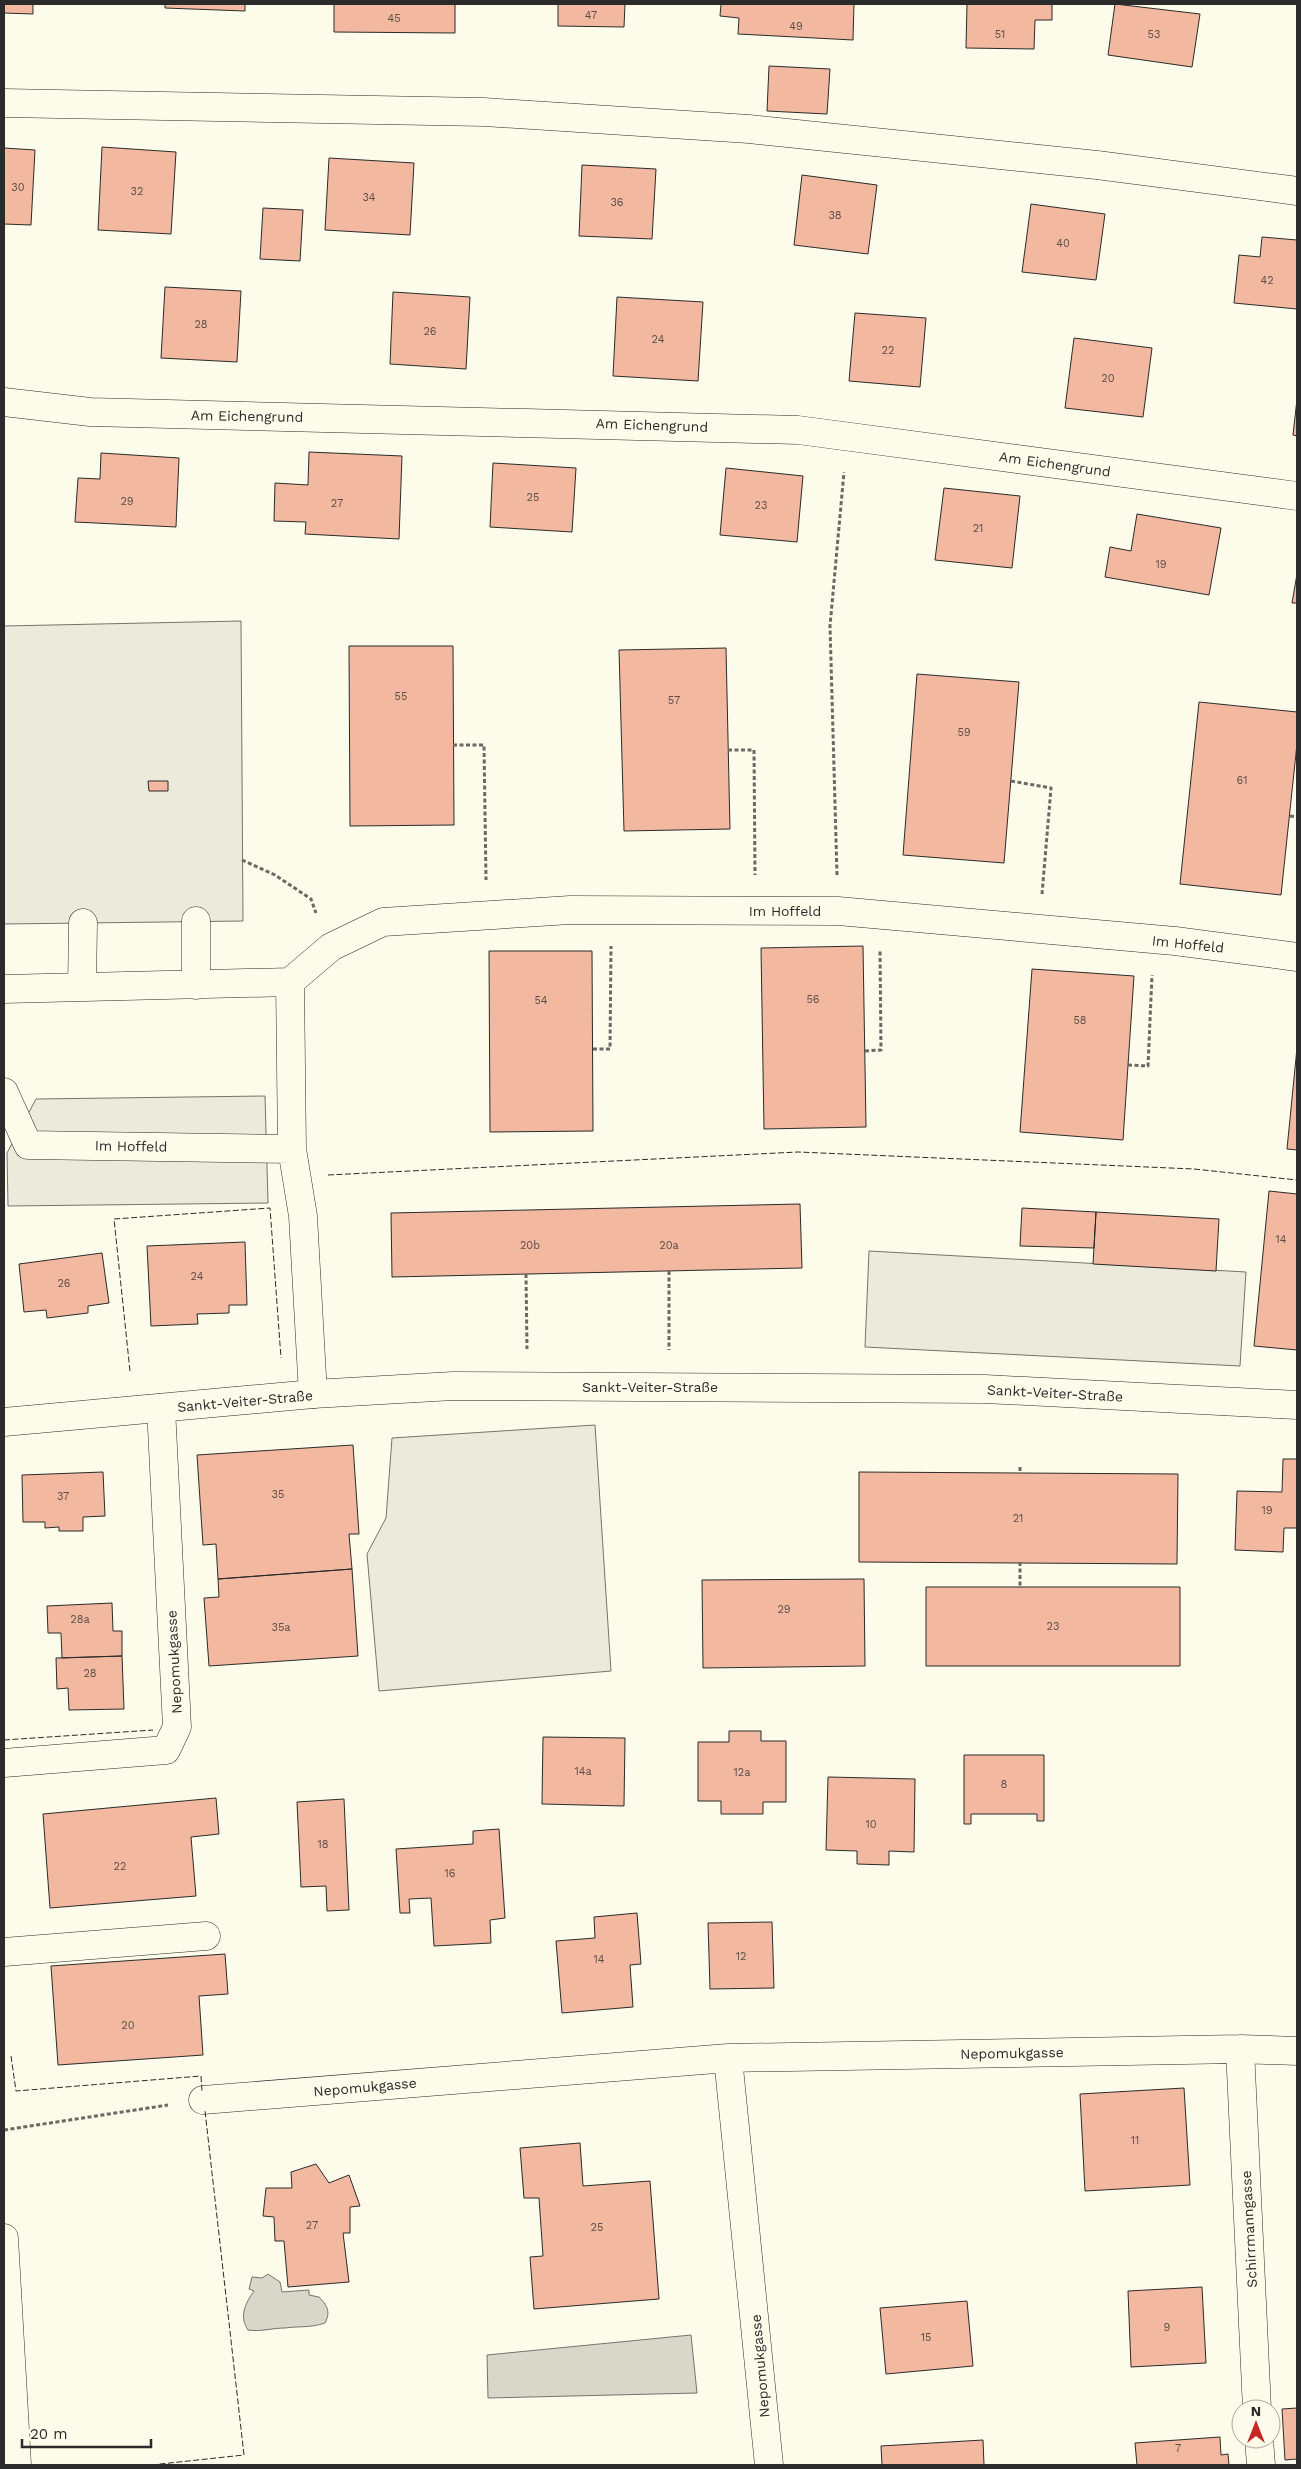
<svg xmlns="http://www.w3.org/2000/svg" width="1301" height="2469" viewBox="0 0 1301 2469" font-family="'Work Sans',sans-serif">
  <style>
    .green { fill: #ecebdb; stroke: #74746e }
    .parking { fill: #eceadb; stroke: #74746e }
    .water { fill: #d8d7c9; stroke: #74746e }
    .building { fill: #f2b8a0; stroke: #2b2b2b }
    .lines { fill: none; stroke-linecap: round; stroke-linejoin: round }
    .minor-casing { stroke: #2b2b2b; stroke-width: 29 }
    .major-casing { stroke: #2b2b2b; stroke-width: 29 }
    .path { stroke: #6a6964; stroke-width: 3; stroke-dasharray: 4 2.5; stroke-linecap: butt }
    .minor { stroke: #fdfbea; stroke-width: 28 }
    .major { stroke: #fdfbea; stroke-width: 28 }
    .fence { stroke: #2b2b2b; stroke-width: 1; stroke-dasharray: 6 2.5; stroke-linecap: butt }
    .labels { text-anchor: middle; stroke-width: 4; stroke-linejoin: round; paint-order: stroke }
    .number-label { font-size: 11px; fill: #5d4e48 }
    .street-label { font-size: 14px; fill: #2b2b2b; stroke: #fdfbea }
  </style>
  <rect width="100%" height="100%" fill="#fdfbea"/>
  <!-- green -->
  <path class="green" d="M241 621 243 921 4 924V626Z
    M595 1425 611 1671 379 1691 367 1554 386 1518 392 1438Z"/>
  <!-- parking -->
  <path class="parking" d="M265 1096 268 1203 8 1206 7 1153 36 1099Z
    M869 1251 1246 1272 1240 1366 865 1347Z"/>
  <!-- water -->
  <path class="water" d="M268 2274 280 2282 282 2292 309 2290V2295L319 2297C327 2305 331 2312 325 2323 310 2328 300 2326 285 2328 272 2328 261 2332 248 2330 239 2316 245 2304 254 2291L249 2289 252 2277 262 2278Z
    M691 2335 697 2393 488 2398 487 2355Z"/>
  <!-- building -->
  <path class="building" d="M4 4H33V14L4 13Z
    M165 4H245V11L165 8Z
    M334 4H455V33L334 32Z
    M558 4H625L624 27 558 26Z
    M721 4H854L853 40 738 34 739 18 720 16Z
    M967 4H1052V20H1035L1034 49 966 48Z
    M1115 4 1200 14 1192 67 1108 55Z
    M769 66 830 69 827 114 767 111Z
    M102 147 176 152 171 234 98 230Z
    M4 148 35 150 31 225 4 224Z
    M329 158 414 163 410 235 325 230Z
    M582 165 656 169 652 239 579 236Z
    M802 175 877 185 868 254 794 245Z
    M1031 204 1105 214 1096 280 1022 272Z
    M263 208 303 210 300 261 260 259Z
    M1262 237 1297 240V309L1234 303 1239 255 1260 257Z
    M165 287 241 291 237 362 161 358Z
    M393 292 470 297 466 369 390 364Z
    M617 297 703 302 698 381 613 376Z
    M855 313 926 318 920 387 849 381Z
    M1074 338 1152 348 1143 417 1065 408Z
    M1297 399V436L1293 435Z
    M309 452 402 456 399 539 305 534 306 522 274 521 275 483 308 485Z
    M101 453 179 458 176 527 75 522 78 478 100 479Z
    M493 463 576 468 572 532 490 527Z
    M726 468 803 476 797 542 720 535Z
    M944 488 1020 496 1012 568 935 560Z
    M1137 514 1221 528 1209 595 1105 577 1110 547 1131 551Z
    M1297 574V603H1292Z
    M349 646H453L454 825 350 826Z
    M726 648 730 829 624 831 619 650Z
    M917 674 1019 682 1004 863 903 855Z
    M1199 702 1297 712V744L1281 895 1180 884Z
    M148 781H168V791H149Z
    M863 946 866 1127 764 1129 761 948Z
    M489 951H592L593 1131 490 1132Z
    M1032 969 1134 976 1123 1140 1020 1132Z
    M1297 1048V1150L1287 1149Z
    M1269 1191 1297 1194V1350L1254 1346Z
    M800 1204 802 1268 392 1277 391 1213Z
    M1022 1208 1096 1212 1094 1248 1020 1246Z
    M1096 1212 1219 1219 1216 1271 1093 1264Z
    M245 1242 247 1305H229V1313L197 1314 198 1324 151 1326 147 1246Z
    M102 1253 109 1303 88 1306V1313L47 1318 46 1310 24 1312 19 1264Z
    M353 1445 359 1534H349L352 1569 218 1579 216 1544 203 1545 197 1455Z
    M1283 1459H1297V1528H1284L1283 1552 1235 1550 1237 1491 1282 1492Z
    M103 1472 105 1516 83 1517V1531H59V1527L45 1528V1522H23L22 1475Z
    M859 1472 1178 1474 1177 1564 859 1562Z
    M352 1569 358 1656 209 1666 204 1598 219 1597 218 1579Z
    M864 1579 865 1666 703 1668 702 1580Z
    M926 1587H1180V1666H926Z
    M112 1603 113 1631H122V1656L62 1658 61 1633H48L47 1606Z
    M122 1656 124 1709 69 1710 68 1688 57 1689 56 1658Z
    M729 1731H761V1741H786V1802H763V1814H721V1801H698V1742H729Z
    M543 1737 625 1738 624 1806 542 1804Z
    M964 1755H1044V1821H1037V1814H971V1824H964Z
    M828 1777 915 1779 914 1852 889 1851V1865L857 1864V1851L826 1850Z
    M216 1798 219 1834 191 1837 196 1896 50 1908 43 1814Z
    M344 1799 349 1910 327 1911 326 1886 301 1887 297 1802Z
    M499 1829 505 1918 490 1920 491 1943 434 1946 431 1898 409 1899 410 1913H400L396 1849 473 1844V1831Z
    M637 1913 641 1964 630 1965 633 2007 562 2013 556 1941 595 1938 594 1917Z
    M772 1922 774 1988 710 1989 708 1923Z
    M225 1954 228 1994 199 1996 203 2055 58 2065 51 1966Z
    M1184 2088 1190 2185 1085 2191 1080 2094Z
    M580 2143 583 2186 650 2181 659 2299 534 2309 530 2257 543 2256 539 2198H524L520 2148Z
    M316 2164 329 2183 349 2175 360 2206 350 2207V2233H343L349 2282 288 2287 284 2241H275L274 2217 263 2216 266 2188H292L291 2172Z
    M1202 2287 1206 2363 1131 2367 1128 2291Z
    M967 2301 973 2366 886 2374 880 2308Z
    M1297 2408V2459L1285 2460 1282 2409Z
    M1220 2437 1221 2455 1228 2454 1229 2465H1137L1135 2443Z
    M983 2440 984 2465H882L881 2446Z"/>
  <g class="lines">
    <!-- minor casing -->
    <g class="minor-casing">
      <path id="minor" d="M4 103 484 112 749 129 1097 165 1297 191
        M4 402 90 412 798 430 1297 496
        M196 921V985
        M82 987 83 923
        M4 989 290 982
        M4 1092 28 1145 292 1149
        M313 1394 303 1216 292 1149 290 982 331 947 383 922 570 910 838 911 1175 941 1297 957
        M4 1763 166 1750 177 1727 161 1408
        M4 1952 206 1936
        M1240 2049 1257 2409
        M728 2058 769 2465
        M203 2100 728 2058 1240 2049 1297 2051
        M4 2238 17 2465
        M1259 2439 1261 2465"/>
    </g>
    <!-- major casing -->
    <g class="major-casing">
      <path id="major" d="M4 1422 313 1394 453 1386 985 1389 1297 1405"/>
    </g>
    <!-- path -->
    <path class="path" d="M453 745H484L486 880
      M728 750H754L755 875
      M1011 781 1051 788 1042 894
      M1290 816 1297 817
      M242 860 275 875 311 899 316 913
      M837 875 830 626 844 472
      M593 1049H610L611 946
      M865 1051 881 1050 880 951
      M1128 1065 1148 1066 1152 975
      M669 1271V1350
      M526 1274 527 1349
      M1020 1467V1473
      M1020 1562V1587
      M4 2130 168 2105"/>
    <!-- minor -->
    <use href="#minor" class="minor"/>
    <!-- major -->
    <use href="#major" class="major"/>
    <!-- fence -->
    <path class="fence" d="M328 1175 798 1152 1194 1169 1297 1180
      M130 1371 114 1219 270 1208 281 1358
      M4 1740 153 1730
      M11 2056 16 2091 201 2076 202 2091
      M151 2465 244 2455 205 2111"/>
  </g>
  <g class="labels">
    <!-- number labels -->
    <g class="number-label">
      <text x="591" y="19">47</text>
      <text x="394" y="22">45</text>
      <text x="796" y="30">49</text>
      <text x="1000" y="38">51</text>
      <text x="1154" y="38">53</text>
      <text x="18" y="191">30</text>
      <text x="137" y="195">32</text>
      <text x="369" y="201">34</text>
      <text x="617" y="206">36</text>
      <text x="835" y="219">38</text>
      <text x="1063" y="247">40</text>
      <text x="1267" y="284">42</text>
      <text x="201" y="328">28</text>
      <text x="430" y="335">26</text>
      <text x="658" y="343">24</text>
      <text x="888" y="354">22</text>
      <text x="1108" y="382">20</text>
      <text x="533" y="501">25</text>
      <text x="127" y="505">29</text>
      <text x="337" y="507">27</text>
      <text x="761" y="509">23</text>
      <text x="978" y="532">21</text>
      <text x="1161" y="568">19</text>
      <text x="401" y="700">55</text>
      <text x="674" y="704">57</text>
      <text x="964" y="736">59</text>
      <text x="1242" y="784">61</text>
      <text x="813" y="1003">56</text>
      <text x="541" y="1004">54</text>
      <text x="1080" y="1024">58</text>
      <text x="1281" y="1243">14</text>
      <text x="530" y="1249">20b</text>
      <text x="669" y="1249">20a</text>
      <text x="197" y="1280">24</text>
      <text x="64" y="1287">26</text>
      <text x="278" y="1498">35</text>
      <text x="63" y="1500">37</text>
      <text x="1267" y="1514">19</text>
      <text x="1018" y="1522">21</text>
      <text x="784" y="1613">29</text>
      <text x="80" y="1623">28a</text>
      <text x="1053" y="1630">23</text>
      <text x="281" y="1631">35a</text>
      <text x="90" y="1677">28</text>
      <text x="583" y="1775">14a</text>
      <text x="742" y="1776">12a</text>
      <text x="1004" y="1788">8</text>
      <text x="871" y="1828">10</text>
      <text x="323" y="1848">18</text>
      <text x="120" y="1870">22</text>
      <text x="450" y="1877">16</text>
      <text x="741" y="1960">12</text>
      <text x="599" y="1963">14</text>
      <text x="128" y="2029">20</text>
      <text x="1135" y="2144">11</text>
      <text x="312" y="2229">27</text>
      <text x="597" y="2231">25</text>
      <text x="1167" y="2331">9</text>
      <text x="926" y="2341">15</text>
      <text x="1178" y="2452">7</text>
    </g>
    <!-- street labels -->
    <g class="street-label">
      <text transform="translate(247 416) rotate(1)" y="5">Am Eichengrund</text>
      <text transform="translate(652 425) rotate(2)" y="5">Am Eichengrund</text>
      <text transform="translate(1055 464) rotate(8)" y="5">Am Eichengrund</text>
      <text x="785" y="916">Im Hoffeld</text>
      <text transform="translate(1188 944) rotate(6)" y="5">Im Hoffeld</text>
      <text transform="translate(131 1146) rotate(1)" y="5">Im Hoffeld</text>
      <text x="650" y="1392">Sankt-Veiter-Straße</text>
      <text transform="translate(1055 1393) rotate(3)" y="5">Sankt-Veiter-Straße</text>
      <text transform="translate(245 1401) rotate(-5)" y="5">Sankt-Veiter-Straße</text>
      <text transform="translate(174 1662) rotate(-93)" y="5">Nepomukgasse</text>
      <text transform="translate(1012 2053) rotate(-1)" y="5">Nepomukgasse</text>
      <text transform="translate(365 2087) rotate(-5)" y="5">Nepomukgasse</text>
      <text transform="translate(1249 2229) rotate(-93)" y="5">Schirrmanngasse</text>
      <text transform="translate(760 2366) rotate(-95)" y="5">Nepomukgasse</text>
    </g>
  </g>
  <!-- border -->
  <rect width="1301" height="2469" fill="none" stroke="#2b2b2b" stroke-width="10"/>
  <!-- north arrow -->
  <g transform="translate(1256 2424)"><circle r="24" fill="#fdfbea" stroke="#a9a89e"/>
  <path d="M0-4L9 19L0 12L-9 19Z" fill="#c62828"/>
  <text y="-8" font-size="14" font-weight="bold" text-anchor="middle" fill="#2b2b2b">N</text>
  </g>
  <!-- scale -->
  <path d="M22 2439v8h129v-8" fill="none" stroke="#2b2b2b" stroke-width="2.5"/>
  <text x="30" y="2439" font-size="15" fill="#2b2b2b" stroke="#fdfbea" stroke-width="4" paint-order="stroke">20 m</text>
</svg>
